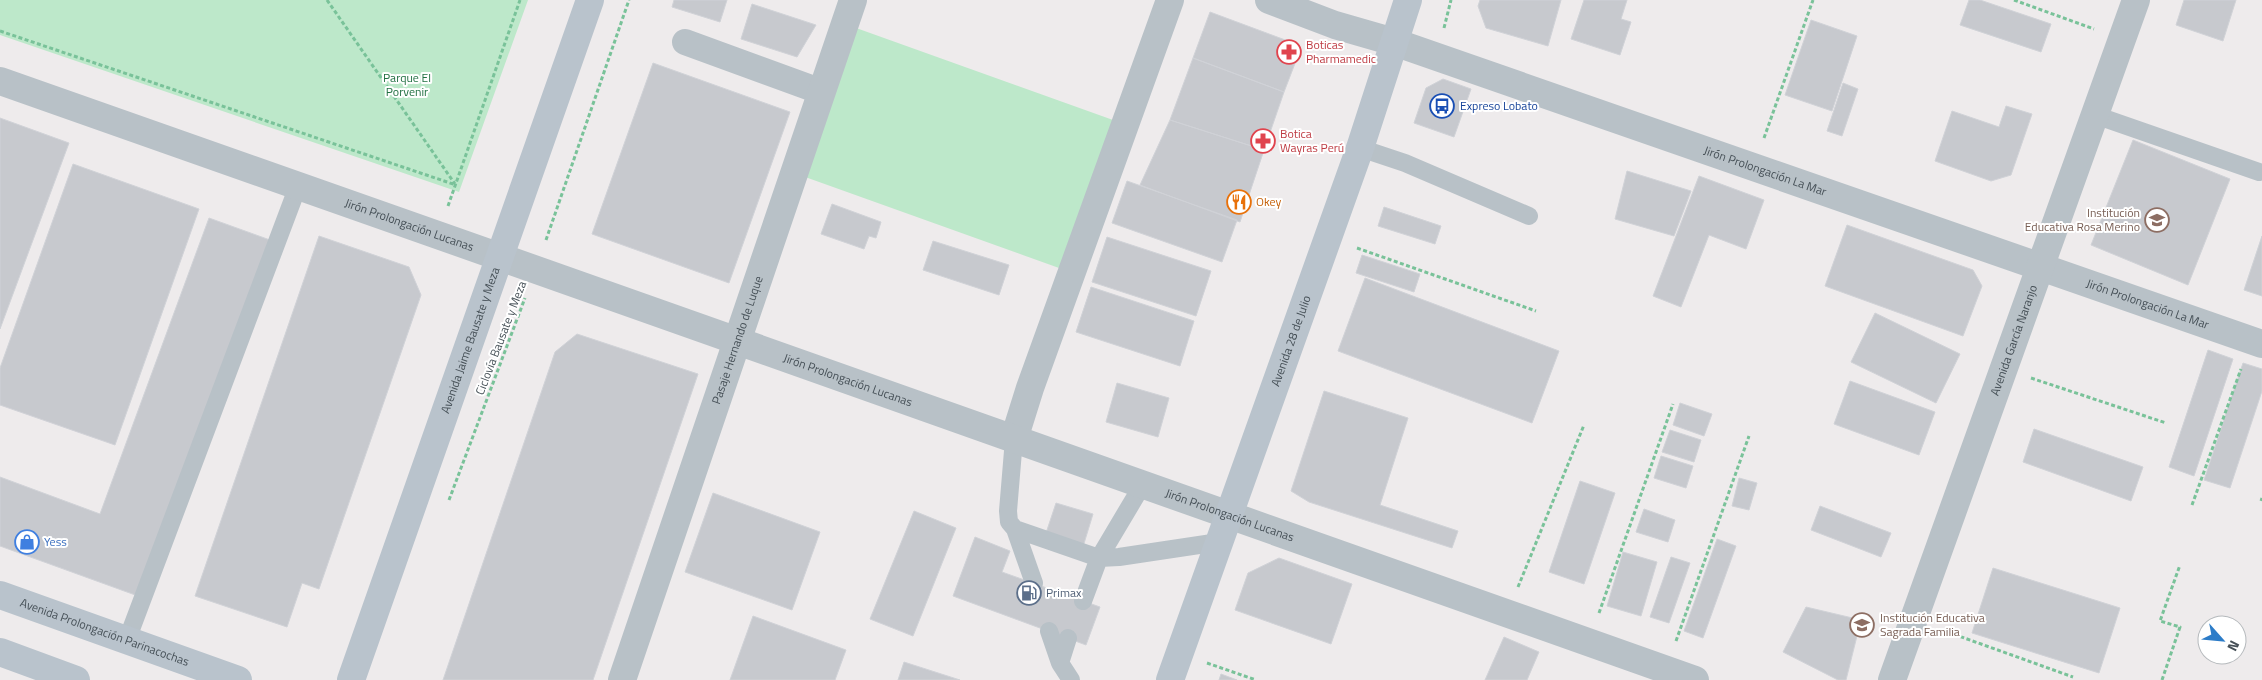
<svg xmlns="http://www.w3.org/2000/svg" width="2262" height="680" viewBox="0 0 2262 680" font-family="'Titillium Web',sans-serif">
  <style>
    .green { fill: #bde8ca }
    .building { fill: #c7c9ce; stroke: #d0d2d7 }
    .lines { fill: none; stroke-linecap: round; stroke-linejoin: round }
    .path { stroke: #79c299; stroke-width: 3; stroke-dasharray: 4 2.5; stroke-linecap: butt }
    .service { stroke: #b8c1c7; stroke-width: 18 }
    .pedestrian { stroke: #b8c1c7; stroke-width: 26 }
    .minor { stroke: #b8c1c7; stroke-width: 28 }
    .tertiary { stroke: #b8c1c7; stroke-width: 28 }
    .secondary { stroke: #b9c3cc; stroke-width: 28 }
    .labels { text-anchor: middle; stroke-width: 4; stroke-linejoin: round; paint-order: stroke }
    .health-label { font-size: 12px; fill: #be3a42; stroke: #fff; text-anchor: start }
    .park-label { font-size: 12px; fill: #206f41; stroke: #fff }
    .transit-label { font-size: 12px; fill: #164399; stroke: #fff; text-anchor: start }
    .street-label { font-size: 12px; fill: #465057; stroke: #fff }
    .food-label { font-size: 12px; fill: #c56008; stroke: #fff; text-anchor: start }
    .education-label { font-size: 12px; fill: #785e54; stroke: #fff; text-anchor: end }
    .shop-label { font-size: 12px; fill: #366cbe; stroke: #fff; text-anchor: start }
    .service-label { font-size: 12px; fill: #4e5e75; stroke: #fff; text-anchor: start }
  </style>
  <rect width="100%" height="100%" fill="#eeebec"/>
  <!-- green -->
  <path class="green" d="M0 0H528L459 192 0 35Z
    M845 24 1127 125 1073 273 794 173Z"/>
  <!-- building -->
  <path class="building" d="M674 0H727L720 22 672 7Z
    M1480 0H1561L1548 46 1486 28 1478 6Z
    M1584 0H1627L1621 19 1631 22 1620 55 1571 39Z
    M1969 0H1980L2051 24 2041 52 1960 25Z
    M2184 0H2236L2223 41 2176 25Z
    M752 4 816 25 797 57 741 39Z
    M1210 12 1296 44 1299 53 1284 92 1193 58Z
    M1811 20 1857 36 1832 111 1785 95Z
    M1193 58 1284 92 1264 150 1170 120Z
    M653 63 790 112 729 283 592 234Z
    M1443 79 1471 89 1454 137 1414 123 1426 88Z
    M1843 83 1858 89 1842 136 1827 131Z
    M2006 106 2032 114 2011 175 1991 181 1935 161 1952 111 1999 127Z
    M0 118 69 143 0 329Z
    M1170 120 1264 150 1240 222 1140 185Z
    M2133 140 2230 179 2188 285 2091 245Z
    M73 164 199 209 115 445 0 405V368Z
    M1627 171 1691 191 1674 236 1615 219Z
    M1699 176 1764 200 1746 249 1709 235 1681 307 1653 296Z
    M1127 181 1237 220 1222 262 1112 223Z
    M832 204 881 222 876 238 869 236 864 249 821 234Z
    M1384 207 1441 226 1435 244 1378 226Z
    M209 218 270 240 138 596 0 546V477L100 514Z
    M1847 225 1973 270 1982 286 1963 336 1825 286Z
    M319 236 409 267 421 295 319 589 302 583 287 627 195 596Z
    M2262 236V296L2244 290Z
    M1107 237 1211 271 1196 316 1092 282Z
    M933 241 1009 265 999 295 923 270Z
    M1362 255 1420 274 1414 292 1356 273Z
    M1365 278 1559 351 1532 423 1338 351Z
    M1091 287 1194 321 1180 366 1076 332Z
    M1875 313 1960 354 1936 403 1851 362Z
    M577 334 698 374 593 680H443L555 352Z
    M2208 350 2233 359 2194 476 2169 467Z
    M2243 363 2262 369V391L2230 488 2204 480Z
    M1850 381 1935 412 1919 455 1834 424Z
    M1117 383 1169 398 1158 437 1106 422Z
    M1324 391 1408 418 1380 505 1458 531 1452 548 1309 502 1291 491Z
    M1680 403 1712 414 1704 436 1673 425Z
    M2034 429 2143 467 2131 501 2023 462Z
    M1670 430 1701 440 1694 462 1662 452Z
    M1661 456 1693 466 1686 488 1654 478Z
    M1739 478 1757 483 1749 510 1732 506Z
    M1580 481 1615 493 1584 584 1549 572Z
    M713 493 820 532 792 610 685 572Z
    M1056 503 1093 514 1082 550 1044 539Z
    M1820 506 1891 533 1881 557 1811 530Z
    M1644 509 1675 520 1668 542 1636 532Z
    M914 511 956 528 913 636 870 619Z
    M975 537 1010 551 1002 572 1100 607 1086 645 953 596Z
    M1717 539 1736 546 1703 638 1684 631Z
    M1623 552 1657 562 1641 616 1607 606Z
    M1671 557 1690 563 1669 623 1650 617Z
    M1279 558 1352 584 1331 644 1235 610 1248 573Z
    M1993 568 2120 608 2099 673 1972 633Z
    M1806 607 1861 620 1846 680H1838L1783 652Z
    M753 616 846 650 835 680H730Z
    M1504 637 1539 652 1527 680H1485Z
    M904 662 960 680H898Z
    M1221 674 1237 680H1219Z"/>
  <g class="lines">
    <!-- path -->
    <path class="path" d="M327 0 455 184
      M2014 0 2094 29
      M1444 28 1451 0
      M0 31 456 185
      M1764 138 1813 0
      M448 206 520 0
      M546 240 629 0
      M1357 248 1536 311
      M2031 378 2166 423
      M449 500 525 298
      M2261 501 2262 498
      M2192 505 2241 369
      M1518 587 1584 425
      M1599 613 1673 404
      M1942 630 2073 677
      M1676 641 1749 436
      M1207 663 1256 680
      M2162 680 2180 627 2160 621 2180 565"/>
    <!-- service -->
    <path class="service" d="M2095 115 2259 172
      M1360 148 1405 163 1529 216
      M1014 439 1008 511 1009 522 1015 529 1099 558 1119 557 1219 542
      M1015 529 1034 583
      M1083 601 1099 558 1143 484
      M1049 631 1060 663
      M1068 638 1060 663 1071 680
      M127 640 298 186"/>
    <!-- pedestrian -->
    <path class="pedestrian" d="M685 42 822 92"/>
    <!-- minor -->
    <g class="minor">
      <path id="s1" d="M1269 0 1335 25 1394 42 2262 344"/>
      <path id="s2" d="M0 81 500 257"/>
      <path d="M1014 439 1030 388 1170 0"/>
      <path id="s3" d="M622 680 853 0"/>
      <path id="s4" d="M1892 680 2136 0"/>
    </g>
    <!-- tertiary -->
    <path class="tertiary" id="s5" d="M500 257 1695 680"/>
    <!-- secondary -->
    <g class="secondary">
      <path id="s6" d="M0 595 238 680"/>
      <path d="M0 652 76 680"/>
      <path id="s7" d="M351 680 590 0"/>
      <path id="s8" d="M1170 680 1360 148 1408 0"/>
    </g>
  </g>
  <!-- icons -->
  <defs>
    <g id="pharmacy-ring" transform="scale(1.25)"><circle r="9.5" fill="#fff" stroke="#e0444e" stroke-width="1.5"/><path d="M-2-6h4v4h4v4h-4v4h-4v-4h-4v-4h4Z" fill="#e0444e"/></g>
    <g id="bus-ring" transform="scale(1.25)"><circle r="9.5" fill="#fff" stroke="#1a4fb4" stroke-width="1.5"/><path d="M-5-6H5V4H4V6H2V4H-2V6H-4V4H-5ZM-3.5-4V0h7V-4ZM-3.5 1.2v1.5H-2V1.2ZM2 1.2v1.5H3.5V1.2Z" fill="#1a4fb4"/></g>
    <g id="restaurant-ring" transform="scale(1.25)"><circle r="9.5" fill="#fff" stroke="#e8710a" stroke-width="1.5"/><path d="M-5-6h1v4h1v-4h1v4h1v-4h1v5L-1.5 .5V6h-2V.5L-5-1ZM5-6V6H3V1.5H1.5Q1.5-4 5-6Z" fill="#e8710a"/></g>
    <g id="school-ring" transform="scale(1.25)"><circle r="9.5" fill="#fff" stroke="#8d6e63" stroke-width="1.5"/><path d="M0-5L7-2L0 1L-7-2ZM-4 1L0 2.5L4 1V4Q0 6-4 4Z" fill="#8d6e63"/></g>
    <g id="shop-ring" transform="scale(1.25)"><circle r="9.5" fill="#fff" stroke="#3f7fe0" stroke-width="1.5"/><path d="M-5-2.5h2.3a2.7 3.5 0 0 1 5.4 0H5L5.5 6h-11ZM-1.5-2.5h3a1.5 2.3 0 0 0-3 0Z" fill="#3f7fe0"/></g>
    <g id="fuel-ring" transform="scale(1.25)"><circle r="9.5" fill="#fff" stroke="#5c6f8a" stroke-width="1.5"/><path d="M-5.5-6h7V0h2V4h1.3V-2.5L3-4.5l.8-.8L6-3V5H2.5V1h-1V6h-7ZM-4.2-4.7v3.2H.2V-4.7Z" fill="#5c6f8a"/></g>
  </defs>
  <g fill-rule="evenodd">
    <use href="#pharmacy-ring" x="1289" y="52"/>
    <use href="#bus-ring" x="1442" y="106"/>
    <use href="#pharmacy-ring" x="1263" y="141"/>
    <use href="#restaurant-ring" x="1239" y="202"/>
    <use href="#school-ring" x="2157" y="220"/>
    <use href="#shop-ring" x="27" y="542"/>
    <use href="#fuel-ring" x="1029" y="593"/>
    <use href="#school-ring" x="1862" y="625"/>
  </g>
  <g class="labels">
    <!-- health labels -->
    <g class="health-label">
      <text x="1306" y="49">Boticas<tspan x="1306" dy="14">Pharmamedic</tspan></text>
      <text x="1280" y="138">Botica<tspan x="1280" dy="14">Wayras Perú</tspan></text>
    </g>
    <!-- park labels -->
    <g class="park-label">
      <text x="407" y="82">Parque El<tspan x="407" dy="14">Porvenir</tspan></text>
    </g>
    <!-- transit labels -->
    <g class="transit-label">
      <text x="1460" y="110">Expreso Lobato</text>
    </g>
    <!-- street labels -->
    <g class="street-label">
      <text dy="4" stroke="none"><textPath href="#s1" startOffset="525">Jirón Prolongación La Mar</textPath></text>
      <text dy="4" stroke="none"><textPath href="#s2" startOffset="434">Jirón Prolongación Lucanas</textPath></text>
      <text dy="4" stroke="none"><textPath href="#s1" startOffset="930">Jirón Prolongación La Mar</textPath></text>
      <text transform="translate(501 338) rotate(-69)" y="4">Ciclovía Bausate y Meza</text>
      <text dy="4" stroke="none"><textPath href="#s7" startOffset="360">Avenida Jaime Bausate y Meza</textPath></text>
      <text dy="4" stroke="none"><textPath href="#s3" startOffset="359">Pasaje Hernando de Luque</textPath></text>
      <text dy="4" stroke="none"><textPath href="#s4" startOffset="361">Avenida García Naranjo</textPath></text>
      <text dy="4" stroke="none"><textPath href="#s8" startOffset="360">Avenida 28 de Julio</textPath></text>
      <text dy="4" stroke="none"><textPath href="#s5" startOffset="369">Jirón Prolongación Lucanas</textPath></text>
      <text dy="4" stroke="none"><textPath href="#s5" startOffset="774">Jirón Prolongación Lucanas</textPath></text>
      <text dy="4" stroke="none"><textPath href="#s6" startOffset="111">Avenida Prolongación Parinacochas</textPath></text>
    </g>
    <!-- food labels -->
    <g class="food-label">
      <text x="1256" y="206">Okey</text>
    </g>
    <!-- education labels -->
    <g class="education-label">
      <text x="2140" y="217">Institución<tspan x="2140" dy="14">Educativa Rosa Merino</tspan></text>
      <text x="1880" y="622" text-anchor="start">Institución Educativa<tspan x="1880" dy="14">Sagrada Familia</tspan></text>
    </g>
    <!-- shop labels -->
    <g class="shop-label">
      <text x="44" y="546">Yess</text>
    </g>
    <!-- service labels -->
    <g class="service-label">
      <text x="1046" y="597">Primax</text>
    </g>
  </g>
  <!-- north arrow -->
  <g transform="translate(2222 640) rotate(117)"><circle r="24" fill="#ffffff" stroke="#b5b9bc"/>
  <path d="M0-4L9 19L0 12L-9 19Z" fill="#2c7cc8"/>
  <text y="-8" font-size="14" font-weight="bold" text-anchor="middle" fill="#465057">N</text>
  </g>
</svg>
